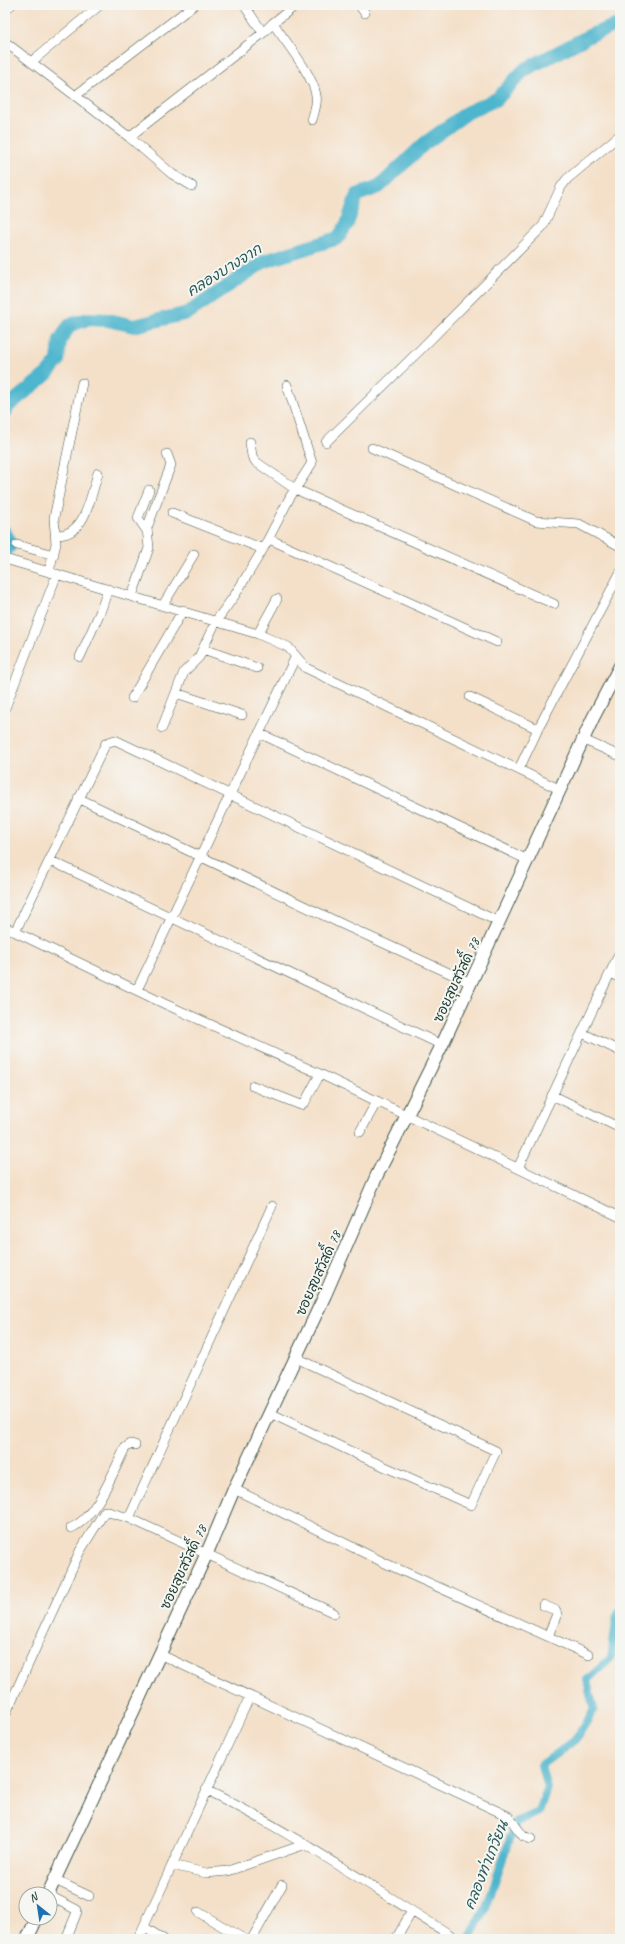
<svg xmlns="http://www.w3.org/2000/svg" width="625" height="1944" viewBox="0 0 625 1944" font-family="Caveat,'Playpen Sans Thai',sans-serif">
  <style>
    .lines { fill: none; stroke-linecap: round; stroke-linejoin: round }
    .canal { stroke: #4eb5cd; stroke-width: 8 }
    .river { stroke: #4eb5cd; stroke-width: 14 }
    .minor-casing { stroke: #3f554a; stroke-width: 10 }
    .tertiary-casing { stroke: #3f554a; stroke-width: 14 }
    .minor { stroke: #fff; stroke-width: 9 }
    .tertiary { stroke: #fff; stroke-width: 12 }
    .labels { text-anchor: middle; stroke-width: 4; stroke-linejoin: round; paint-order: stroke }
    .street-label { font-size: 14px; fill: #1f3d34; stroke: #f6f6f2 }
    .water-label { font-size: 15px; font-style: italic; fill: #2b5b5a; stroke: #f6f6f2 }
  </style>
  <rect width="100%" height="100%" fill="#f6f6f2"/>
  <filter id="ink" filterUnits="userSpaceOnUse"><feTurbulence type="fractalNoise" baseFrequency=".025" numOctaves="2"/><feDisplacementMap in="SourceGraphic" scale="8" xChannelSelector="R" yChannelSelector="G"/><feConvolveMatrix kernelMatrix="1 2 1 2 8 2 1 2 1" color-interpolation-filters="sRGB"/></filter>
  <filter id="wash" filterUnits="userSpaceOnUse"><feTurbulence type="fractalNoise" baseFrequency=".012" numOctaves="4" result="noise"/><feDisplacementMap in="SourceGraphic" scale="16" xChannelSelector="R" yChannelSelector="G"/><feGaussianBlur stdDeviation="0.9" result="paint"/><feColorMatrix in="noise" values="0 0 0 0 0 0 0 0 0 0 0 0 0 0 0 0 0 1.4 0 .05"/><feComposite in="paint" operator="in"/></filter>
  <g filter="url(#wash)">
    <rect width="100%" height="100%" fill="#f4e0c9"/>
    <g class="lines">
      <!-- canal -->
      <path class="canal" d="M469 1939 486 1907 516 1822 539 1812 547 1788 541 1765 575 1740 594 1710 587 1680 611 1658 617 1615 620 1610"/>
      <!-- river -->
      <path class="river" d="M5 412 8 406 47 374 58 361 60 340 70 325 88 319 108 320 134 326 188 313 265 261 338 238 347 224 357 195 379 187 424 144 468 112 497 99 524 70 593 34 620 24
        M5 533 11 544 5 551"/>
    </g>
  </g>
  <g filter="url(#ink)">
    <g class="lines">
      <!-- minor casing -->
      <g class="minor-casing">
        <path id="minor" d="M244 5 263 33
          M359 5 365 13
          M5 10 11 5
          M273 23C285 41 313 75 316 95 318 103 314 112 312 120
          M5 42 129 137 172 174 192 186
          M31 62 100 5
          M75 96 194 5
          M129 137 263 33 273 23 296 5
          M250 442 252 456 256 462 295 489 554 604
          M326 442 419 351 543 226 561 187 567 179 620 135
          M372 448 536 521 579 524 620 546
          M172 513 263 549
          M147 531 138 518 149 490
          M57 535C86 536 91 494 98 473
          M269 539 497 642
          M17 545 54 555
          M5 559 258 634 288 647 306 668 561 790
          M49 571 56 544 54 518 82 383
          M132 596 149 548 147 528 171 465 167 454
          M163 605 194 554
          M258 634 277 599
          M203 649 257 668
          M80 657 101 610 108 589
          M176 693 242 715
          M470 697 538 729
          M132 698 183 610
          M5 708 57 574
          M162 728 184 672 199 657 216 621 235 595 263 549 290 497 312 463 287 385
          M259 733 528 860
          M584 740 620 756
          M519 769 538 729 620 573
          M78 798 344 925 471 983
          M49 860 442 1045
          M5 927 165 1004 320 1074 620 1217
          M15 932 106 743 115 740 499 922
          M610 973 620 977
          M137 990 296 656
          M582 1033 620 1051
          M253 1086 301 1105 305 1102 320 1074
          M552 1095 620 1128
          M360 1132 377 1101
          M518 1168 620 952
          M270 1413 354 1453 471 1505 496 1451 296 1358
          M234 1489 387 1564 589 1655
          M129 1518 272 1206
          M71 1528C97 1517 113 1472 125 1448L131 1444 135 1445
          M543 1605 555 1610 557 1614 548 1636
          M159 1654 508 1816 523 1836 531 1839
          M5 1715 80 1551 105 1511 129 1518 334 1613
          M206 1790C292 1832 370 1886 452 1936
          M172 1865 206 1873 228 1871 306 1844
          M55 1880 89 1896
          M50 1896 77 1910V1912L66 1939
          M198 1912 244 1939
          M144 1927 163 1939
          M138 1939 250 1696
          M252 1939 282 1885
          M396 1939 412 1911"/>
      </g>
      <!-- tertiary casing -->
      <g class="tertiary-casing">
        <path id="tertiary" d="M48 1894 207 1553 234 1489 325 1295 377 1175 442 1045 593 718 620 666
          M27 1939 37 1918"/>
      </g>
      <!-- minor -->
      <use href="#minor" class="minor"/>
      <!-- tertiary -->
      <use href="#tertiary" class="tertiary"/>
    </g>
  </g>
  <g class="labels">
    <!-- street labels -->
    <g class="street-label">
      <text transform="translate(456 980) rotate(-65)" y="5">ซอยสุขสวัสดิ์ 78</text>
      <text transform="translate(318 1273) rotate(-66)" y="5">ซอยสุขสวัสดิ์ 78</text>
      <text transform="translate(183 1567) rotate(-65)" y="5">ซอยสุขสวัสดิ์ 78</text>
    </g>
    <!-- water labels -->
    <g class="water-label">
      <text transform="translate(224 270) rotate(-32)" y="5">คลองบางจาก</text>
      <text transform="translate(486 1865) rotate(-68)" y="5">คลองท่าเกวียน</text>
    </g>
  </g>
  <!-- margin -->
  <rect width="625" height="1944" fill="none" stroke="#f6f6f2" stroke-width="20"/>
  <!-- north arrow -->
  <g transform="translate(38 1906) rotate(330)"><circle r="19" fill="#f6f6f2" stroke="#a0aca6"/>
  <path d="M0-3L7 15L0 10L-7 15Z" fill="#1f6fb2"/>
  <text y="-6" font-size="11" font-weight="bold" text-anchor="middle" fill="#1f3d34">N</text>
  </g>
</svg>
